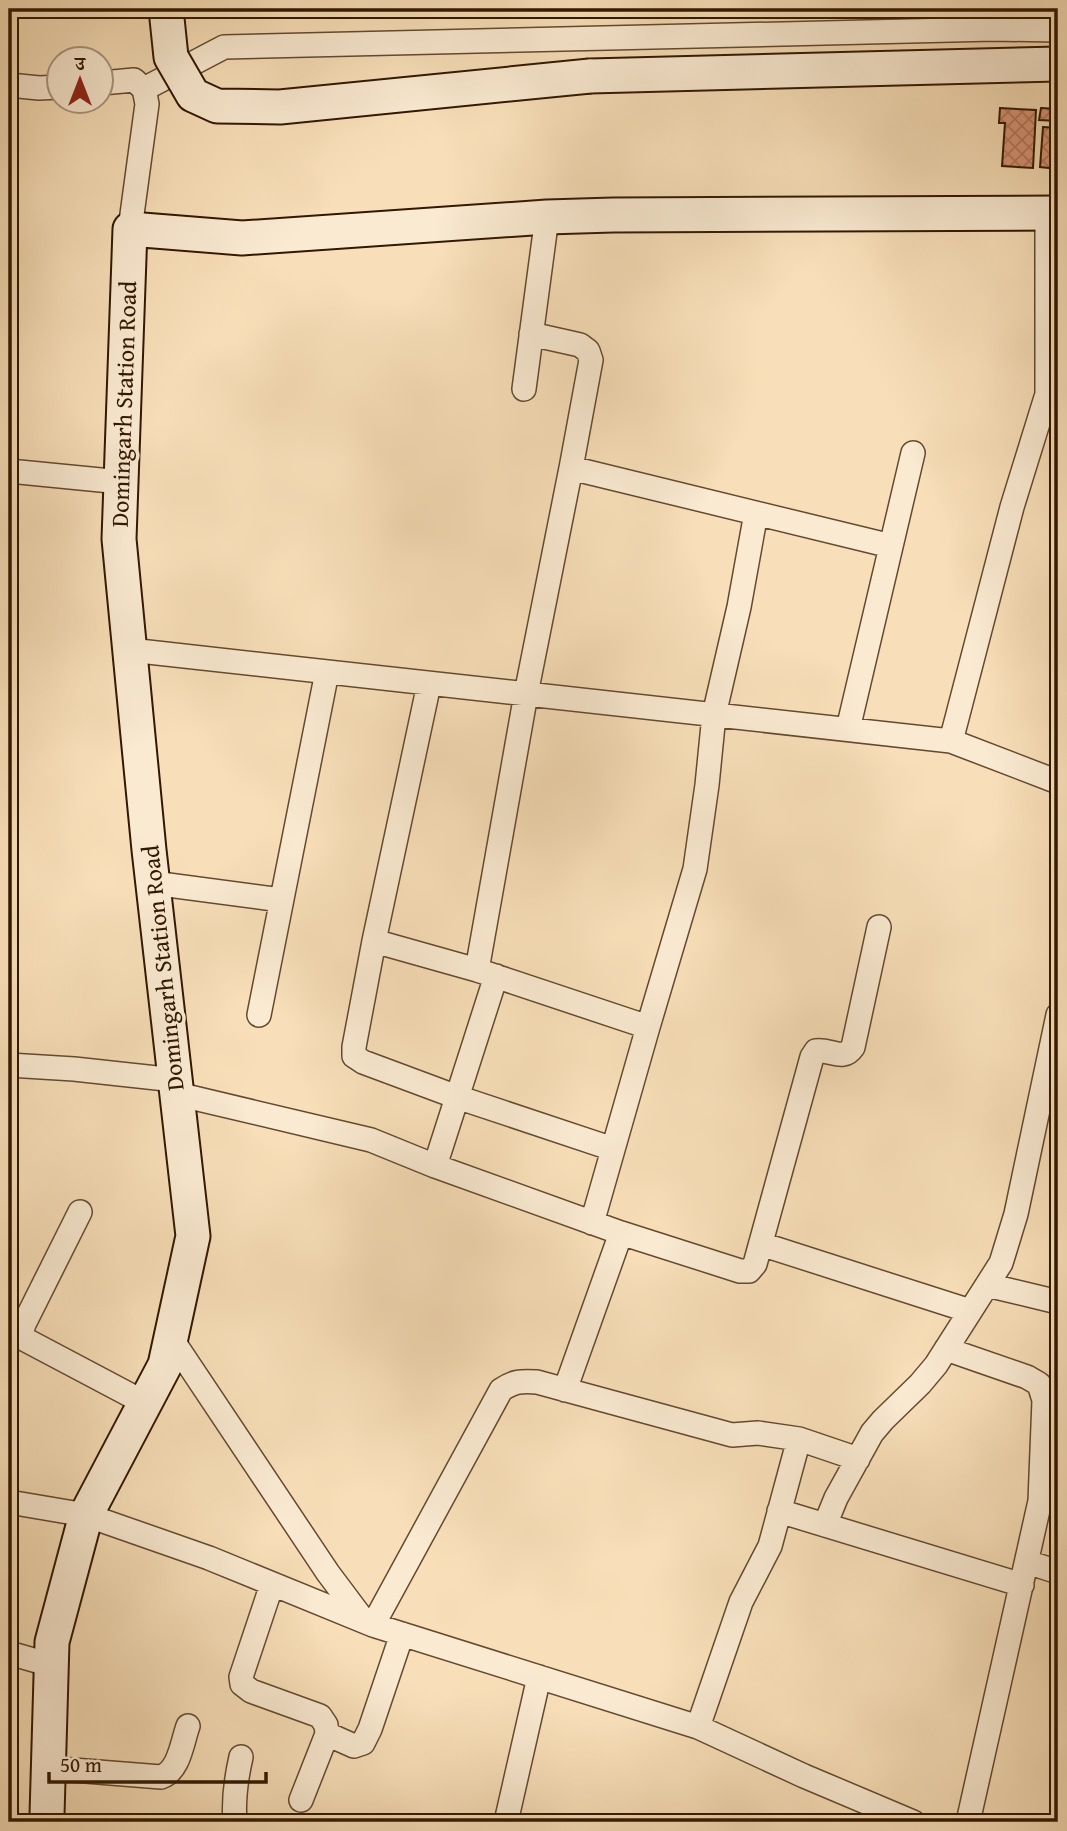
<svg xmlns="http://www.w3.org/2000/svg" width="1067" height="1831" viewBox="0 0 1067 1831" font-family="'Gentium Book Plus','Noto Serif Devanagari',serif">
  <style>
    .building { fill: url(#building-cross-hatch); stroke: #311800; stroke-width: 2 }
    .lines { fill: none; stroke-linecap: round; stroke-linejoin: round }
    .street-casing { stroke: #634a2e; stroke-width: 26 }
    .secondary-casing { stroke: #311800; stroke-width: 37 }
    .street { stroke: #faead2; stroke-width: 23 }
    .secondary { stroke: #faead2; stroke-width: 33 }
    .rail { stroke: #311800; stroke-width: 5; stroke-dasharray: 12 12; stroke-linecap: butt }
    .secondary-bridge-casing { stroke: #311800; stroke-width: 37; stroke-linecap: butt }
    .secondary-bridge { stroke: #faead2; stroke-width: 33 }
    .labels { text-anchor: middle; stroke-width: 7; stroke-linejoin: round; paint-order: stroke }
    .street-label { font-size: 24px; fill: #311800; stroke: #faead2 }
  </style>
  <defs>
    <pattern id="building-cross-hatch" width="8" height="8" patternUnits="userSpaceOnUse" patternTransform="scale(1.75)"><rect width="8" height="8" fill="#db9577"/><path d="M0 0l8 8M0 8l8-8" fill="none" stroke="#b2795f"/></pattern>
  </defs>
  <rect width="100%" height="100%" fill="#f8dfb9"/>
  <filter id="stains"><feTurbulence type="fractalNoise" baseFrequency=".00286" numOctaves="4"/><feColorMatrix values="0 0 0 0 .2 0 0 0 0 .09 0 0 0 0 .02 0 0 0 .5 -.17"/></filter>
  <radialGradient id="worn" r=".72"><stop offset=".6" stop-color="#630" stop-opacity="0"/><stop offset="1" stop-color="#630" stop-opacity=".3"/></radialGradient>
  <!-- building -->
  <path class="building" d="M1000 108 1036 110 1033 168 1002 166 1005 123H999Z
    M1041 108 1058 109V121L1039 120Z
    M1043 127 1058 128V169L1040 167Z"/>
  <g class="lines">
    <!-- street casing -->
    <g class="street-casing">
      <path id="street" d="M102 83 134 80 144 89
        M9 85 39 88 60 87
        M144 89 224 47 994 29 1058 30
        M130 229 147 104 144 89
        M531 334 580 345 588 351 591 360 571 468
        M524 389 547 217
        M9 471 121 482
        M130 650 951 741 1058 782
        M429 684 374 941 354 1047V1056L363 1062 457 1097 613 1149
        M848 729 913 453
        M951 741 1012 507 1047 394V213
        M153 883 281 900
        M374 941 477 970
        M259 1015 327 672
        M648 1027 477 970 526 694 571 468 891 546
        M9 1065 74 1069 175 1080
        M177 1094 371 1140 435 1166 621 1233 740 1271H749L755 1264 812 1057 816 1051C831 1049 843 1062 853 1047L879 927
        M435 1166 496 976
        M80 1212 24 1324 22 1331 24 1339 145 1403
        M592 1223 648 1027 695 869 707 785 714 715 739 607 756 513
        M761 1244 970 1311
        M987 1285 1058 1302
        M171 1338 328 1573 364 1621
        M946 1349 1027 1377 1039 1384 1044 1400 1040 1501 968 1822
        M565 1390 621 1233
        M9 1502 86 1515 209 1558 373 1625 698 1727 804 1776 913 1822
        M779 1511 1022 1585
        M825 1525 836 1498 872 1433 883 1420 920 1384 936 1365 1001 1263 1016 1214 1058 1015
        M1027 1562 1058 1572
        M272 1584 241 1677 242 1684 251 1691 320 1716 326 1725 327 1734 301 1800
        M373 1625 501 1390C514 1381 521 1381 537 1382L732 1435 758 1433 799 1439 858 1459
        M9 1653 51 1665
        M698 1727 741 1602 770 1546 799 1439
        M327 1734 354 1746 363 1743 370 1729 402 1634
        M48 1768 161 1777C179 1771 182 1743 188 1726
        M235 1822C233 1799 236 1779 241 1757
        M506 1822 539 1677"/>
    </g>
    <!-- secondary casing -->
    <g class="secondary-casing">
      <path id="secondary" d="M590 76 1058 64
        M48 1822 47 1815 52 1642 86 1515 165 1365 193 1236 149 850 119 539 130 229 242 238 547 217 613 215 1058 213"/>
    </g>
    <!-- street -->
    <use href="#street" class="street"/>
    <!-- secondary -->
    <use href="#secondary" class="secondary"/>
    <!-- rail -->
    <path class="rail" d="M203 9H216"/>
    <!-- secondary-bridge casing -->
    <g class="secondary-bridge-casing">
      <path id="secondary-bridge" d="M166 9 171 57 193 95 217 106 280 107 590 76"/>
    </g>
    <!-- secondary-bridge -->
    <use href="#secondary-bridge" class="secondary-bridge"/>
  </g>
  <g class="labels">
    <!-- street labels -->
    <g class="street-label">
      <text transform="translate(124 404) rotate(-88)" y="8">Domingarh Station Road</text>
      <text transform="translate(163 968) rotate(-96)" y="8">Domingarh Station Road</text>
    </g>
  </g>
  <!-- margin -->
  <rect width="1067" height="1831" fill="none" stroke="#f8dfb9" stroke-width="35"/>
  <rect x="10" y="10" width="1046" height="1810" fill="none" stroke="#311800" stroke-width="3.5"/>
  <rect x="18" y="18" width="1032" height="1796" fill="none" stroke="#311800" stroke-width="2"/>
  <!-- north arrow -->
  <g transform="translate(80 80)"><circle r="33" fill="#faead2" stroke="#aa967e" stroke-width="2"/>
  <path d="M0-5L12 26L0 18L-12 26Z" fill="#8f2418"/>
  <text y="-10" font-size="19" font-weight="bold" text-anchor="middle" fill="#311800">उ</text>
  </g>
  <!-- scale -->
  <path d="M49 1772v10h217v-10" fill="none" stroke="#311800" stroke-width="3.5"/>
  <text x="60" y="1772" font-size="21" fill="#311800" stroke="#faead2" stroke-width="5" paint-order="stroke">50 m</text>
  <rect width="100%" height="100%" filter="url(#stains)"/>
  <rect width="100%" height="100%" fill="url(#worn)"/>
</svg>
